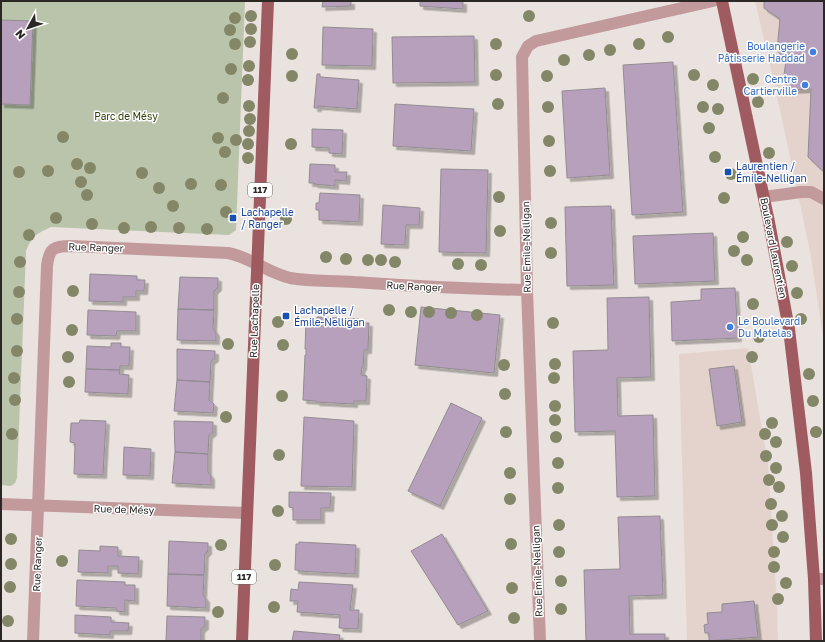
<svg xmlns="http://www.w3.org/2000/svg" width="825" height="642" viewBox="0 0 825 642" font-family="'Golos Text',sans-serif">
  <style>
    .built { fill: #e3d3cc }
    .green { fill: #bac4aa }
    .building { fill: #b7a0bb; stroke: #918c92; filter: url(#shadow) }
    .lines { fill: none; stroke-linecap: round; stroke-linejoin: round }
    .minor { stroke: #c29a9c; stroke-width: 12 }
    .major { stroke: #a05b60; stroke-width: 12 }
    .tree { fill: #838767 }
    .shop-dot { fill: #3f7fe0; stroke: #fff; stroke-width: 1.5 }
    .transit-dot { fill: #1a4fb4; stroke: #fff; stroke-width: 1.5 }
    .labels { text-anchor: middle; stroke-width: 3; stroke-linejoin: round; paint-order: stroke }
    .shield { fill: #fff; stroke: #6a6866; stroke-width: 1 }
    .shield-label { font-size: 9px; font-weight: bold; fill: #2a2725 }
    .shop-label { font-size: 10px; fill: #366cbe; stroke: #fff; text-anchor: end }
    .park-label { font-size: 10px; fill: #2e3c06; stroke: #fff }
    .transit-label { font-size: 10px; fill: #164399; stroke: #fff; text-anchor: start }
    .street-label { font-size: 10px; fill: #2a2725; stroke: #fff }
  </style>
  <defs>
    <filter id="shadow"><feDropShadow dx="3.5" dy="3.5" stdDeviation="0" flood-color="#0004"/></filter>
  </defs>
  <rect width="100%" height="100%" fill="#eae2de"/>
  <!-- built -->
  <path class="built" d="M755 1H824V343L810 251 776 91Z
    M748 348 768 464 777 604 778 641H687L679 354Z"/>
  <!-- green -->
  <path class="green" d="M1 1H245L236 230 229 235 51 227C36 234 32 236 26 251L17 478 15 483 11 486 1 485Z"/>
  <!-- building -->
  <path class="building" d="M323 1H351V6L322 7Z
    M420 1H463V9L420 6Z
    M764 1H824V172L808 157 811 89 790 90 783 81 786 61 777 50 780 19 764 8Z
    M1 20 33 21 30 105 1 104Z
    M323 27 373 29 372 66 322 65Z
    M474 36 475 82 393 83 392 37Z
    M673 62 683 212 632 215 623 65Z
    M317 74H320V77L359 80 357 109 318 106V108H314Z
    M605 88 610 175 567 178 562 91Z
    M395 104 474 109 471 151 393 146Z
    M312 129 343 130 342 154 329 153V148L312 147Z
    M310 164 335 165V172H347L346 181 335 180V186L314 184V183H309Z
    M441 169 488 170 486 253 439 252Z
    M320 193 360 195 359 222 319 220V210H316V203H319Z
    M383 205 420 208 419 225H406L405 245 381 244Z
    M611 206 614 285 567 286 565 207Z
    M713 233 715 281 635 284 633 236Z
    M90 274 137 276V280H145L144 291H136V297H123V302L89 301Z
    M180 277 218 278V287L214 291V310L178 309Z
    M735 288 738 338 672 341 671 302 701 300V289Z
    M649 297 651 377 617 378 618 416 653 415 655 496 617 497 615 431 575 432 573 351 608 350 607 298Z
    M421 307 500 315 494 373 415 365Z
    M178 309 214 310 213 328 216 333V341L177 340Z
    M88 310 136 312V331H117L116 336 87 335Z
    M317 317 359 319V323H369L368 350H364L363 367H362L361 375 367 376 366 401H354V404L316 402V401L303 400 305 355H306V349H305L306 320 317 321Z
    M111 343H121V347H130L129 366H120V370L86 369 87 346 111 347Z
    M177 349 215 351V358L211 361 210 382 177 380Z
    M734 366 742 422 717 426 709 369Z
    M86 369 120 370 119 374 129 375 128 394 85 392Z
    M177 380 210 382 209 400 214 404 213 413 174 411Z
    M451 403 482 418 440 506 408 491Z
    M304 417 354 421 352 487 301 486Z
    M80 420 106 421 103 475 74 474 75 443 70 442 71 423H79Z
    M174 421 213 422V432L209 435 208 454 175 452Z
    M124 447 151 449 150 476 123 475Z
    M175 452 208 454V472L211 476V485L172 483Z
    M289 492 331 493 330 508H321V520H293V508L289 507Z
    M660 516 663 595 629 596 630 634H665V641H586L584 570 620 569 618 517Z
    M442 534 488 611 458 625 411 551Z
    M169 541 208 543V551L205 554 204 575 168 574Z
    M299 542 356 545 355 574 298 571V570H295L296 544H299Z
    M100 546 118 547V556L139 557 138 574 118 573V566H108V573L78 572 79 550 100 551Z
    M168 574 204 575 203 595 206 599V608L167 606Z
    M77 580 125 582V585H135V601L125 600V612L116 611V608L76 606Z
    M299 582 353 585 350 610H359L358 629 339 628 340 615 297 612 298 601H290L291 589 298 590Z
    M754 601 758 637 709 641V633H705L704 625 708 624 707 613 722 612V604Z
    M75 615 111 617V622L129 623 128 631H110V635L75 633Z
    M167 616 205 617V626L201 629V641H166Z
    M294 631 340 635 339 641H292Z"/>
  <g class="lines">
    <!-- minor -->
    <path class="minor" d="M764 197 801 192H811L824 199
      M1 504 246 513
      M814 579H824
      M33 641 47 266C49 248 54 246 71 246L228 253C250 257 268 273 290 278 311 282 333 280 354 282 411 286 469 289 527 290
      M540 641 527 290 522 57 528 46 536 41 713 1"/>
    <!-- major -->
    <path class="major" d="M722 1 769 222 789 329 806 473 814 579 816 641
      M242 641 268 1"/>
  </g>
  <!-- trees -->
  <g class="tree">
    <circle cx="251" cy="16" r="6"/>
    <circle cx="529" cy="16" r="6"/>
    <circle cx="235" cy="18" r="6"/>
    <circle cx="251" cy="29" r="6"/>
    <circle cx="230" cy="30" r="6"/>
    <circle cx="668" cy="37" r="6"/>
    <circle cx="250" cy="42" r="6"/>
    <circle cx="235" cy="44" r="6"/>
    <circle cx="496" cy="44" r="6"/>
    <circle cx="639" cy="44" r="6"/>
    <circle cx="610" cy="50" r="6"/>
    <circle cx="292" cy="54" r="6"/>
    <circle cx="589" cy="55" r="6"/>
    <circle cx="564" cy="60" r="6"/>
    <circle cx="249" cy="66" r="6"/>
    <circle cx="231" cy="69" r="6"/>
    <circle cx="496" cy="75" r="6"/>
    <circle cx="694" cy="75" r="6"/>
    <circle cx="292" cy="76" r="6"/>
    <circle cx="547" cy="76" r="6"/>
    <circle cx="753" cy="79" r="6"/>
    <circle cx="248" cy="80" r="6"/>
    <circle cx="713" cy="85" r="6"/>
    <circle cx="223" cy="98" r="6"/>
    <circle cx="758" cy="102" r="6"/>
    <circle cx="498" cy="104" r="6"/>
    <circle cx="249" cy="106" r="6"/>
    <circle cx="548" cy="107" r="6"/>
    <circle cx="703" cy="107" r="6"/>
    <circle cx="718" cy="109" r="6"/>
    <circle cx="250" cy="119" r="6"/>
    <circle cx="709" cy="128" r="6"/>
    <circle cx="249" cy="131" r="6"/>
    <circle cx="63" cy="137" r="6"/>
    <circle cx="218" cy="138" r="6"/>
    <circle cx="236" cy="140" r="6"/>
    <circle cx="549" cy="141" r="6"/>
    <circle cx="248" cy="144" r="6"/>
    <circle cx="291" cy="144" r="6"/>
    <circle cx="225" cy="152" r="6"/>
    <circle cx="769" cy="153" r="6"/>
    <circle cx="715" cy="157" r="6"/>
    <circle cx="248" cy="158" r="6"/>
    <circle cx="77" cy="164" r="6"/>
    <circle cx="90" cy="168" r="6"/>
    <circle cx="48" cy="171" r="6"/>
    <circle cx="550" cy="171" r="6"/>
    <circle cx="19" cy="172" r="6"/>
    <circle cx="142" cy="173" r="6"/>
    <circle cx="731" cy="174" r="6"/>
    <circle cx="81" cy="182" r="6"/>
    <circle cx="191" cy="184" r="6"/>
    <circle cx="221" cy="185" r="6"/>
    <circle cx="159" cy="188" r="6"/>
    <circle cx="87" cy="195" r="6"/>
    <circle cx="499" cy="197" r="6"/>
    <circle cx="724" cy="198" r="6"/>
    <circle cx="173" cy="206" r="6"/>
    <circle cx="226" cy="212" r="6"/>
    <circle cx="56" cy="218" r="6"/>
    <circle cx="286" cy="219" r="6"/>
    <circle cx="551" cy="223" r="6"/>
    <circle cx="92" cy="224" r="6"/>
    <circle cx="151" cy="227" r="6"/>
    <circle cx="124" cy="228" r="6"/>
    <circle cx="179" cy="228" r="6"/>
    <circle cx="207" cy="229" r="6"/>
    <circle cx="500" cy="231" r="6"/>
    <circle cx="29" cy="235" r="6"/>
    <circle cx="743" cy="237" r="6"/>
    <circle cx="787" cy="242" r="6"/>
    <circle cx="734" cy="251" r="6"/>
    <circle cx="551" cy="253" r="6"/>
    <circle cx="326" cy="257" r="6"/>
    <circle cx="346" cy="259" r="6"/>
    <circle cx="368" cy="260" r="6"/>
    <circle cx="381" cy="260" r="6"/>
    <circle cx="747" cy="260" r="6"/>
    <circle cx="20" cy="262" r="6"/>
    <circle cx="395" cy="262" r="6"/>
    <circle cx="458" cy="264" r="6"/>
    <circle cx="481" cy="265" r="6"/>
    <circle cx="792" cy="266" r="6"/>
    <circle cx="73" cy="291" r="6"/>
    <circle cx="19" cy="292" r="6"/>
    <circle cx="797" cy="293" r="6"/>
    <circle cx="753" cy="304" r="6"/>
    <circle cx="389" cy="310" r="6"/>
    <circle cx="411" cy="312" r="6"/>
    <circle cx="429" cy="312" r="6"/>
    <circle cx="451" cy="313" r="6"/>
    <circle cx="477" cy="315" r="6"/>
    <circle cx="17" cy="319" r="6"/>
    <circle cx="801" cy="319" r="6"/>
    <circle cx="278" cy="322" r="6"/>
    <circle cx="553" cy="323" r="6"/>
    <circle cx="72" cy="330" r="6"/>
    <circle cx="759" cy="337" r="6"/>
    <circle cx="228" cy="344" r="6"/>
    <circle cx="283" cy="345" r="6"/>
    <circle cx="17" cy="351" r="6"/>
    <circle cx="68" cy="357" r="6"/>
    <circle cx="752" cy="357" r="6"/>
    <circle cx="555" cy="364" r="6"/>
    <circle cx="504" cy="365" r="6"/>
    <circle cx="809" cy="374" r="6"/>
    <circle cx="14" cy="378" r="6"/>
    <circle cx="554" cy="378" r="6"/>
    <circle cx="69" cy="382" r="6"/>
    <circle cx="505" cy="394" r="6"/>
    <circle cx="282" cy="396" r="6"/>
    <circle cx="15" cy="400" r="6"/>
    <circle cx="813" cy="401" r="6"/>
    <circle cx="555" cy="406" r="6"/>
    <circle cx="226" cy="417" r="6"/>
    <circle cx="555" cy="420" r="6"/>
    <circle cx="772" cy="423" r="6"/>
    <circle cx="506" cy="432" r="6"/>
    <circle cx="816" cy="432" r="6"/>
    <circle cx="12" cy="434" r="6"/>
    <circle cx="765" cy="434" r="6"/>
    <circle cx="556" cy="437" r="6"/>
    <circle cx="776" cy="442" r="6"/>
    <circle cx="279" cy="455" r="6"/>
    <circle cx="766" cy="456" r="6"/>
    <circle cx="558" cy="463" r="6"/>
    <circle cx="776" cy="468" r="6"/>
    <circle cx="510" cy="473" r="6"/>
    <circle cx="769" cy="480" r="6"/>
    <circle cx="779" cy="487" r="6"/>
    <circle cx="558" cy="488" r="6"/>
    <circle cx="510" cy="499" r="6"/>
    <circle cx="771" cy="504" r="6"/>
    <circle cx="278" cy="511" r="6"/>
    <circle cx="782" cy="516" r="6"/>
    <circle cx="559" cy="525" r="6"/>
    <circle cx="772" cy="525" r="6"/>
    <circle cx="783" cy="537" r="6"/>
    <circle cx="11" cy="539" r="6"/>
    <circle cx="511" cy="544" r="6"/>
    <circle cx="221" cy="545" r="6"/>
    <circle cx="559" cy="552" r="6"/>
    <circle cx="774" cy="552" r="6"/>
    <circle cx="62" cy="561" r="6"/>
    <circle cx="11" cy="564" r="6"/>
    <circle cx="275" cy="565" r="6"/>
    <circle cx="774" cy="567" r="6"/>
    <circle cx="561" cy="581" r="6"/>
    <circle cx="786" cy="583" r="6"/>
    <circle cx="10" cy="587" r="6"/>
    <circle cx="512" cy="588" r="6"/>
    <circle cx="778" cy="599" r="6"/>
    <circle cx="274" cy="607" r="6"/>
    <circle cx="561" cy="609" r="6"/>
    <circle cx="218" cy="612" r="6"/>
    <circle cx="514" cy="618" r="6"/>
    <circle cx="8" cy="621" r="6"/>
  </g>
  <!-- markers -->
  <g class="shop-dot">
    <circle cx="813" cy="52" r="4"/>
    <circle cx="805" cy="85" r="4"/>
    <circle cx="730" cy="327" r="4"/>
  </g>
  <g class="transit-dot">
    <rect x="724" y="168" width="8" height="8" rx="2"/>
    <rect x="229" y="214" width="8" height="8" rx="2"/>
    <rect x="282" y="312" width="8" height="8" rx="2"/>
  </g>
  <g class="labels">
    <!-- shield labels -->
    <g class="shield">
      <rect x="248" y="183" width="24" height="14" rx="3"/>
      <rect x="232" y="570" width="24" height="14" rx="3"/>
    </g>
    <g class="shield-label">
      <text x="260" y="193">117</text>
      <text x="244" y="580">117</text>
    </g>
    <!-- shop labels -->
    <g class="shop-label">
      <text x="805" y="50">Boulangerie<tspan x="805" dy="12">Pâtisserie Haddad</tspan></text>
      <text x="797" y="83">Centre<tspan x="797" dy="12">Cartierville</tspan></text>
      <text x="738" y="325" text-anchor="start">Le Boulevard<tspan x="738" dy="12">Du Matelas</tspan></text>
    </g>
    <!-- park labels -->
    <g class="park-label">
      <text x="126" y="120">Parc de Mésy</text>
    </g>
    <!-- transit labels -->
    <g class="transit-label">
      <text x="736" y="170">Laurentien /<tspan x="736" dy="12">Émile-Nelligan</tspan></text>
      <text x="241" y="216">Lachapelle<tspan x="241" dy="12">/ Ranger</tspan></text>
      <text x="294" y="314">Lachapelle /<tspan x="294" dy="12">Émile-Nelligan</tspan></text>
    </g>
    <!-- street labels -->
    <g class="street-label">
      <text transform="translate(96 247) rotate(2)" y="4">Rue Ranger</text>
      <text transform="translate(526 247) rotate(-91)" y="4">Rue Emile-Nelligan</text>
      <text transform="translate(774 248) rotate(79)" y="4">Boulevard Laurentien</text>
      <text transform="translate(414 286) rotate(3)" y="4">Rue Ranger</text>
      <text transform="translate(254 321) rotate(-88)" y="4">Rue Lachapelle</text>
      <text transform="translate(124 509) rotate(2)" y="4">Rue de Mésy</text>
      <text transform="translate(37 564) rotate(-88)" y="4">Rue Ranger</text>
      <text transform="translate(537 571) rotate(-92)" y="4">Rue Emile-Nelligan</text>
    </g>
  </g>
  <!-- border -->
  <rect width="825" height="642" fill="none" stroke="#2a2725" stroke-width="4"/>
  <!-- north arrow -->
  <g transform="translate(28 28) rotate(230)" stroke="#ffffff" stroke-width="3" paint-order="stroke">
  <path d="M0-3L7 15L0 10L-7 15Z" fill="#2a2725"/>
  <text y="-6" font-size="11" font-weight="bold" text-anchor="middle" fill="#2a2725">N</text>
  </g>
</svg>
